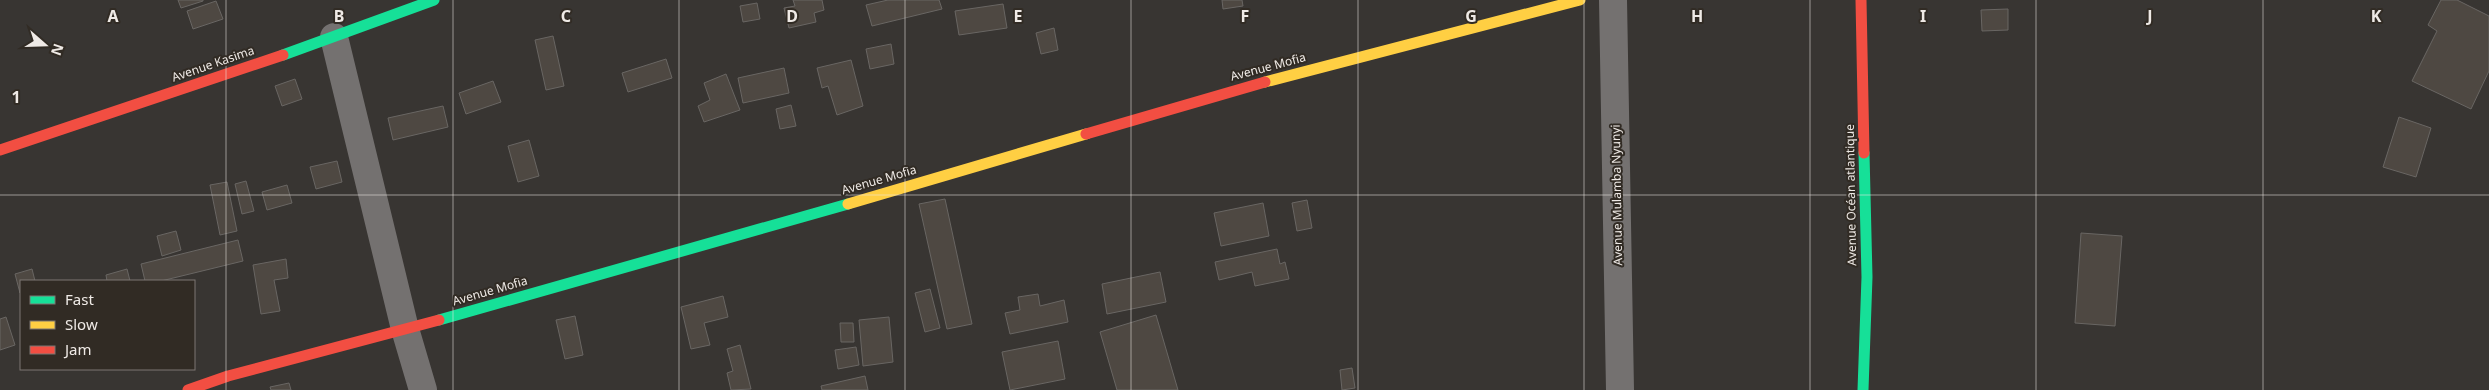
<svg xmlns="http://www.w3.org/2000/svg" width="2489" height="390" viewBox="0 0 2489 390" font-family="'Noto Sans',sans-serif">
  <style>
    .building { fill: #4e4842; stroke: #696663 }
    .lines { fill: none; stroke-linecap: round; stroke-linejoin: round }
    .street { stroke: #747170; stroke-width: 28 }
    .fast { stroke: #16e098; stroke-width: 11 }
    .slow { stroke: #ffcf43; stroke-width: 11 }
    .jam { stroke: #f24e42; stroke-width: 11 }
    .grid { fill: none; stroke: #efeae6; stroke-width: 1; stroke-opacity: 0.55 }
    .labels { text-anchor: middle; stroke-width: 4; stroke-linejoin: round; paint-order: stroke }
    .street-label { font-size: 12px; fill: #efeae6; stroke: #312b24 }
    .grid-label { font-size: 16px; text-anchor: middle; font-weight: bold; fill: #efeae6; stroke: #312b24; stroke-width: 4; stroke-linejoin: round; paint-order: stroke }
  </style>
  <rect width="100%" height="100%" fill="#383532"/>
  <!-- building -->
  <path class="building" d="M178 0H203V1L181 8Z
    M793 0H822L824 10 814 13 816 22 789 28 784 8 795 6Z
    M888 0H939L942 9 872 26 866 5Z
    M1222 0H1242L1243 6 1223 9Z
    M2441 0H2457L2489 16V71L2471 109 2412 81 2437 31 2428 25Z
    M216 1 223 19 193 29 187 11Z
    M757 3 760 19 743 22 740 6Z
    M1003 4 1007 28 959 35 955 11Z
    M2008 9V30L1982 31 1981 10Z
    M1054 28 1058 50 1041 54 1036 33Z
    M553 36 564 86 546 90 535 40Z
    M891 44 894 64 870 69 866 49Z
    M666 59 672 78 628 92 622 73Z
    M851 60 863 106 837 115 828 86 822 88 817 68Z
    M784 68 789 93 743 103 738 78Z
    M726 74 740 110 704 122 698 106 710 100 704 83Z
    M295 79 302 99 282 106 275 86Z
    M493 81 501 102 466 114 459 93Z
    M791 105 796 126 780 129 776 109Z
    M443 106 448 127 393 140 388 118Z
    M2399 117 2431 128 2416 177 2383 167Z
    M529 140 539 176 518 182 508 146Z
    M337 161 342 182 316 189 310 167Z
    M246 181 254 211 242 214 235 184Z
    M227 182 237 231 220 235 210 185Z
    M287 185 292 203 267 210 262 192Z
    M945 199 972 324 947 329 919 204Z
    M1307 200 1312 228 1297 231 1292 203Z
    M1263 203 1269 236 1221 246 1214 213Z
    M176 231 181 250 162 256 157 236Z
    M2081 233 2122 236 2115 326 2075 323Z
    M238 240 243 261 161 281H145L141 264Z
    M1277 249 1280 264 1285 262 1289 279 1255 286 1252 272 1219 280 1215 262Z
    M286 259 288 278 274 280 280 311 261 314 253 265Z
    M32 269 35 281H21L20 293 15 274Z
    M127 269 130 281H107L106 275Z
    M1160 272 1166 302 1107 314 1102 284Z
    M930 289 940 328 925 332 915 293Z
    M1038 294 1040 306 1064 300 1068 322 1010 334 1005 313 1020 310 1018 297Z
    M723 296 728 317 704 323 710 345 691 349 681 307Z
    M1156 315 1178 390H1117L1100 332Z
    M575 316 583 355 565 359 556 320Z
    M6 317 15 345 0 350V319Z
    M889 317 893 362 863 366 859 320Z
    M840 323H853L854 342H841Z
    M1058 341 1065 379 1010 390 1002 352Z
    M740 345 751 389 731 390 727 373 733 371 727 349Z
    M856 347 859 365 838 369 835 350Z
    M1352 368 1355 388 1342 390 1340 370Z
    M865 376 868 390H822L821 386Z
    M289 383 291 390H271L270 387Z"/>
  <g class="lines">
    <!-- street -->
    <path class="street" d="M1613 0 1620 390
      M334 37 405 329 423 390"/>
    <!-- fast -->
    <path class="fast" d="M283 55 434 0
      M439 320 848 204
      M1863 390 1867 277 1864 153"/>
    <!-- slow -->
    <path class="slow" d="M1265 82 1580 0
      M848 204 1086 134"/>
    <!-- jam -->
    <path class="jam" d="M1861 0 1864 153
      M1086 134 1265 82
      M0 150 283 55
      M188 390 228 376 439 320"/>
  </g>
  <!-- grid -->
  <path class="grid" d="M226 0V390M453 0V390M679 0V390M905 0V390M1131 0V390M1358 0V390M1584 0V390M1810 0V390M2036 0V390M2263 0V390M0 195H2489"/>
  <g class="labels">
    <!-- street labels -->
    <g class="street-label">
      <text transform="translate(213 64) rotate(-19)" y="4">Avenue Kasima</text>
      <text transform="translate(1268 67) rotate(-15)" y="4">Avenue Mofia</text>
      <text transform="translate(879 180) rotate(-16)" y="4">Avenue Mofia</text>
      <text transform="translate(1617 195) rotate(-91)" y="4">Avenue Mulamba Nyunyi</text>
      <text transform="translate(1851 195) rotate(-91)" y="4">Avenue Océan atlantique</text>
      <text transform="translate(490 291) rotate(-16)" y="4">Avenue Mofia</text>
    </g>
  </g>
  <g class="grid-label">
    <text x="113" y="22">A</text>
    <text x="339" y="22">B</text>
    <text x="566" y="22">C</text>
    <text x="792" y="22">D</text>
    <text x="1018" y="22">E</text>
    <text x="1245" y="22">F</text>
    <text x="1471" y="22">G</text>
    <text x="1697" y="22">H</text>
    <text x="1923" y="22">I</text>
    <text x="2150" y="22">J</text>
    <text x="2376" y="22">K</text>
    <text x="16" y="103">1</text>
  </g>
  <!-- legend -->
  <rect x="20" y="280" width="175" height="90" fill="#312b24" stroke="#7d7772"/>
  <rect x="30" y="296" width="25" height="8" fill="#16e098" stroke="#7d7772"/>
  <text x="65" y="305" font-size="15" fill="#efeae6">Fast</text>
  <rect x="30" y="321" width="25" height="8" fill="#ffcf43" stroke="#7d7772"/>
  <text x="65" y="330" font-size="15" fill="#efeae6">Slow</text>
  <rect x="30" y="346" width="25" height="8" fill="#f24e42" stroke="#7d7772"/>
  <text x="65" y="355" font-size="15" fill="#efeae6">Jam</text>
  <!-- north arrow -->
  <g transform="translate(45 45) rotate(110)" stroke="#312b24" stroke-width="4" paint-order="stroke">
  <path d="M0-4L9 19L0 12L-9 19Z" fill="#efeae6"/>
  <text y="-8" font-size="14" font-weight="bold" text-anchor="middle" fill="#efeae6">N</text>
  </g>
</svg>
